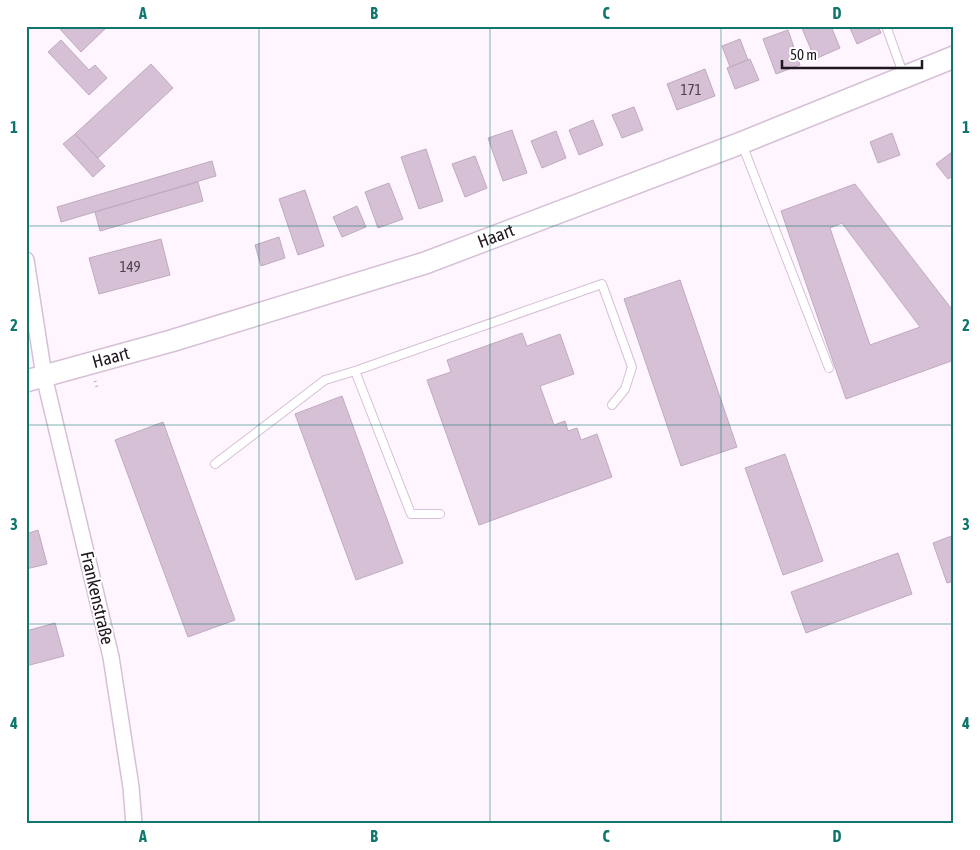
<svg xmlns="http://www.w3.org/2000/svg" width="980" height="850" viewBox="0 0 980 850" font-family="'Asap Condensed',sans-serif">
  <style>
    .building { fill: #d6c0d6; stroke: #bfaac0; fill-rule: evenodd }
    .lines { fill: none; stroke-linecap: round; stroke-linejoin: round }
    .service-casing { stroke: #d6c0d6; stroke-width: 10 }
    .minor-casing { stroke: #d6c0d6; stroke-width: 18 }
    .secondary-casing { stroke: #d6c0d6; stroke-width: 24 }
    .path { stroke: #bab1ba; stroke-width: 3; stroke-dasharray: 1 4; stroke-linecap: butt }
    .service { stroke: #fff; stroke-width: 8 }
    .minor { stroke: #fff; stroke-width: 15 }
    .secondary { stroke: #fff; stroke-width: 21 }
    .grid { fill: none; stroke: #0f766e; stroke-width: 1; stroke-opacity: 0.55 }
    .labels { text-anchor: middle; stroke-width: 4; stroke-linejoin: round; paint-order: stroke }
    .number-label { font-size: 15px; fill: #4d414d }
    .street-label { font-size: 18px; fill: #1f171f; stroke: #fff }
    .neatline { fill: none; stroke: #0f766e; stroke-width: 2 }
    .grid-label { font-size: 16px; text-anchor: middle; font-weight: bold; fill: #0f766e }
  </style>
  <rect width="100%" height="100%" fill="#fef5fe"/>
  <!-- building -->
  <path class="building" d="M61 26H108L81 52 59 28Z
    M801 26H831L840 48 815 59Z
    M849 26H878L881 33 857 44Z
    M788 30 800 65 776 74 763 39Z
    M740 39 748 60 730 67 722 46Z
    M61 40 89 70 95 65 107 78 89 95 48 52Z
    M750 59 759 80 735 89 727 68Z
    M151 64 173 88 98 158 75 134Z
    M705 69 715 96 677 110 667 84Z
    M634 107 643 130 622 138 612 115Z
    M593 120 603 145 579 155 569 130Z
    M512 130 527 173 503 181 488 138Z
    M556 131 566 158 542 168 531 141Z
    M892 133 900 155 878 163 870 142Z
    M75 134 105 166 93 177 63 144Z
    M426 149 443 201 419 209 401 157Z
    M952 152 954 154V175L948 179 936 164Z
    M475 156 487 188 465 197 452 164Z
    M212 161 216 176 61 222 57 207Z
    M198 182 203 201 100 231 95 212Z
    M389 183 403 219 378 228 365 192Z
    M855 184 954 312V360L846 399 781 211ZM842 223 920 327 870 345 830 228Z
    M305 190 324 246 298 255 279 199Z
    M357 206 366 227 342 237 333 217Z
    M279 237 285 258 261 266 255 245Z
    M161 239 170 275 99 294 89 258Z
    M680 280 737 447 681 466 624 299Z
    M522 333 527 346 560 334 574 374 540 386 554 425 565 421 568 431 577 428 581 440 597 434 612 477 479 525 427 380 451 372 447 360Z
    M342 396 403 563 356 580 295 414Z
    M163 422 235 620 188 637 115 440Z
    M785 454 823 561 783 575 745 468Z
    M38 530 47 564 26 569V534Z
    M954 535V581L947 583 933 543Z
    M898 553 912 594 806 633 791 592Z
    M55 623 64 656 26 666V631Z"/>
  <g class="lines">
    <!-- service casing -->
    <g class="service-casing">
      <path id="service" d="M886 26 904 76
        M742 144 829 368
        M355 371 411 514H440
        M215 464 325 380 355 371 602 284 632 367 625 389 612 405"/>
    </g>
    <!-- minor casing -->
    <g class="minor-casing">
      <path id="minor" d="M26 260 44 376 111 657 131 787 134 824"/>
    </g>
    <!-- secondary casing -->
    <g class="secondary-casing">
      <g id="secondary">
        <path id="s1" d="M26 381 171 341 425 263 741 143 954 57"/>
      </g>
    </g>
    <!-- path -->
    <path class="path" d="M95 381 98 390"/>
    <!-- service -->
    <use href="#service" class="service"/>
    <!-- minor -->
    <use href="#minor" class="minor"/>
    <!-- secondary -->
    <use href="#secondary" class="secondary"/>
  </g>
  <!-- grid -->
  <path class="grid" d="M259 26V824M490 26V824M721 26V824M26 226H954M26 425H954M26 624H954"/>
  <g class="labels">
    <!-- number labels -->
    <g class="number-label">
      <text x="691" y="95">171</text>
      <text x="130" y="272">149</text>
    </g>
    <!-- street labels -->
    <g class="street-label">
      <text dy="6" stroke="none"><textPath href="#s1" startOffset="492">Haart</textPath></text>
      <text dy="6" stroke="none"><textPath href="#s1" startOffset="88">Haart</textPath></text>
      <text transform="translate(97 598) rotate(77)" y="6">Frankenstraße</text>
    </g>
  </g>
  <!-- border -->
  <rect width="980" height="850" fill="none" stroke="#ffffff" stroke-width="55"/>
  <!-- scale -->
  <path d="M782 60v8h140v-8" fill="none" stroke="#1f171f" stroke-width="2.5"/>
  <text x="790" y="60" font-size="15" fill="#1f171f" stroke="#ffffff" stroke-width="4" paint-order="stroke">50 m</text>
  <rect x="28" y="28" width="924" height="794" class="neatline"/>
  <g class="grid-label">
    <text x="143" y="19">A</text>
    <text x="374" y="19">B</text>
    <text x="606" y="19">C</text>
    <text x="837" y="19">D</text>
    <text x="14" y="133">1</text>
    <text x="966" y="133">1</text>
    <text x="14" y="331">2</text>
    <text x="966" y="331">2</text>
    <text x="14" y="530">3</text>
    <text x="966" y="530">3</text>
    <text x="14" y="729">4</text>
    <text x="966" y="729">4</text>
    <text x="143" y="842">A</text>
    <text x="374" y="842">B</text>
    <text x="606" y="842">C</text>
    <text x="837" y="842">D</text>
  </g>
</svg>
